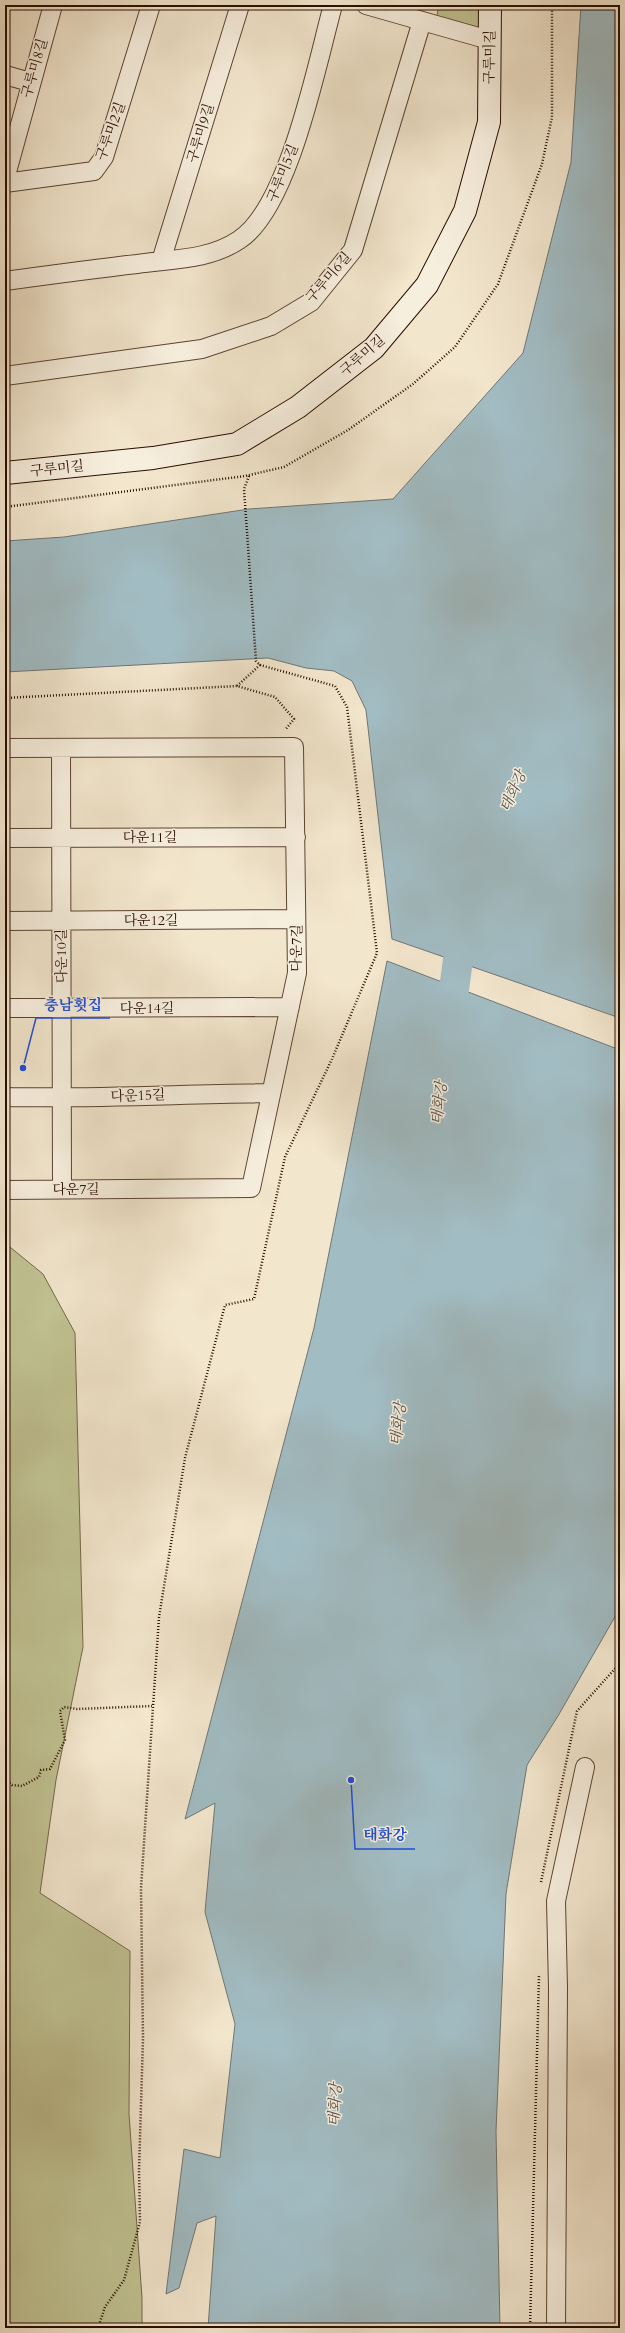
<svg xmlns="http://www.w3.org/2000/svg" width="625" height="2333" viewBox="0 0 625 2333" font-family="Cardo,'Noto Serif KR',serif">
  <style>
    .green { fill: #c1c393; stroke: #75684a }
    .water { fill: #a1bcc3; stroke: #717675 }
    .lines { fill: none; stroke-linecap: round; stroke-linejoin: round }
    .river { stroke: #a1bcc3; stroke-width: 30 }
    .street-casing { stroke: #5b4333; stroke-width: 20 }
    .secondary-casing { stroke: #290d00; stroke-width: 24 }
    .path { stroke: #290d00; stroke-width: 2.5; stroke-dasharray: 1 2; stroke-linecap: butt }
    .street { stroke: #f7efde; stroke-width: 18 }
    .secondary { stroke: #f7efde; stroke-width: 22 }
    .labels { text-anchor: middle; stroke-width: 3; stroke-linejoin: round; paint-order: stroke }
    .street-label { font-size: 14px; fill: #290d00; stroke: #f7efde }
    .water-label { font-size: 15px; font-style: italic; fill: #59534e; stroke: #f7efde }
    .leader { fill: none; stroke: #1d4ed8; stroke-width: 1.5 }
    .callout-dot { fill: #1d4ed8; stroke: #f7efde; stroke-width: 1.5 }
    .callout-label { font-size: 15px; text-anchor: middle; font-weight: bold; fill: #1d4ed8; stroke: #f7efde; stroke-width: 3; stroke-linejoin: round; paint-order: stroke }
  </style>
  <rect width="100%" height="100%" fill="#f2e6cd"/>
  <filter id="stains"><feTurbulence type="fractalNoise" baseFrequency=".005" numOctaves="4"/><feColorMatrix values="0 0 0 0 .2 0 0 0 0 .09 0 0 0 0 .02 0 0 0 .5 -.17"/></filter>
  <radialGradient id="worn" r=".72"><stop offset=".6" stop-color="#630" stop-opacity="0"/><stop offset="1" stop-color="#630" stop-opacity=".3"/></radialGradient>
  <!-- green -->
  <path class="green" d="M439 5H490L489 40 435 25Z
    M5 1243 43 1274 75 1333 83 1647 56 1780 40 1893 130 1951 129 2114 142 2298V2328H5Z"/>
  <!-- water -->
  <path class="water" d="M581 5H620V1018L392 939 366 710 352 681 334 671 306 668 268 658 5 672V541L64 537 249 509 393 499 523 353 571 162Z
    M387 961 620 1050V1608L558 1716 527 1765 506 1894 496 2131 500 2328H208L216 2216 197 2223 179 2288 166 2294 184 2149 220 2158 235 2024 205 1912 215 1803 185 1819 314 1328Z"/>
  <g class="lines">
    <!-- river -->
    <path class="river" d="M449 1027 463 922"/>
    <!-- street casing -->
    <g class="street-casing">
      <path id="street" d="M366 5 489 40
        M5 75 30 82
        M5 179 53 5
        M5 183 94 171 104 157 151 5
        M161 261 240 5
        M5 281C49 275 93 269 137 264 172 259 209 260 239 240 289 208 317 63 333 5
        M5 376 202 349 271 326 311 302 353 250 422 21
        M5 748 294 747 297 973 251 1188 5 1190
        M61 748 62 1189
        M5 838 296 837
        M5 921 296 919
        M5 1008 290 1007
        M5 1097C94 1099 182 1094 271 1093
        M556 2328 558 1988 556 1901 585 1767"/>
    </g>
    <!-- secondary casing -->
    <g class="secondary-casing">
      <path id="secondary" d="M5 473 153 458 237 444 298 407 374 348 427 285 465 211 489 122 490 5"/>
    </g>
    <!-- path -->
    <path class="path" d="M249 476 244 489 256 661 260 665 237 686 275 697 294 719 285 730
      M5 507 245 476 284 467 348 430 413 384 455 347 498 284 542 164 552 117V5
      M5 698 237 686
      M5 1779 12 1785 22 1786 39 1777 41 1770 50 1769 65 1740 60 1711 64 1707 77 1709 152 1706
      M541 1882 577 1711 620 1663
      M98 2328 105 2307 124 2280 140 2222 139 2170 143 2039 141 1888 159 1617 185 1458 225 1305 254 1299 285 1157 332 1059 377 953 347 707 335 686 260 665
      M530 2328 539 1975"/>
    <!-- street -->
    <use href="#street" class="street"/>
    <!-- secondary -->
    <use href="#secondary" class="secondary"/>
  </g>
  <g class="labels">
    <!-- street labels -->
    <g class="street-label">
      <text transform="translate(489 57) rotate(-89)" y="5">구루미길</text>
      <text transform="translate(34 68) rotate(-74)" y="5">구루미8길</text>
      <text transform="translate(110 131) rotate(-70)" y="5">구루미2길</text>
      <text transform="translate(200 133) rotate(-73)" y="5">구루미9길</text>
      <text transform="translate(282 173) rotate(-68)" y="5">구루미5길</text>
      <text transform="translate(328 277) rotate(-49)" y="5">구루미6길</text>
      <text transform="translate(362 355) rotate(-41)" y="5">구루미길</text>
      <text transform="translate(57 468) rotate(-6)" y="5">구루미길</text>
      <text x="150" y="842">다운11길</text>
      <text x="151" y="925">다운12길</text>
      <text transform="translate(296 948) rotate(-89)" y="5">다운7길</text>
      <text transform="translate(61 956) rotate(-90)" y="5">다운10길</text>
      <text x="147" y="1013">다운14길</text>
      <text transform="translate(138 1095) rotate(-2)" y="5">다운15길</text>
      <text x="76" y="1194">다운7길</text>
    </g>
    <!-- water labels -->
    <g class="water-label">
      <text transform="translate(513 791) rotate(-66)" y="5">태화강</text>
      <text transform="translate(439 1103) rotate(-83)" y="5">태화강</text>
      <text transform="translate(398 1424) rotate(-83)" y="5">태화강</text>
      <text transform="translate(335 2105) rotate(-87)" y="5">태화강</text>
    </g>
  </g>
  <!-- callouts -->
  <path class="leader" d="M23 1068L36 1018H110M351 1780L355 1849H415"/>
  <g class="callout-dot">
    <circle cx="23" cy="1068" r="4"/>
    <circle cx="351" cy="1780" r="4"/>
  </g>
  <g class="callout-label">
    <text x="73" y="1010">충남횟집</text>
    <text x="385" y="1840">태화강</text>
  </g>
  <!-- margin -->
  <rect width="625" height="2333" fill="none" stroke="#f2e6cd" stroke-width="20"/>
  <rect x="6" y="6" width="613" height="2321" fill="none" stroke="#290d00" stroke-width="2"/>
  <rect x="10" y="10" width="605" height="2313" fill="none" stroke="#290d00"/>
  <rect width="100%" height="100%" filter="url(#stains)"/>
  <rect width="100%" height="100%" fill="url(#worn)"/>
</svg>
